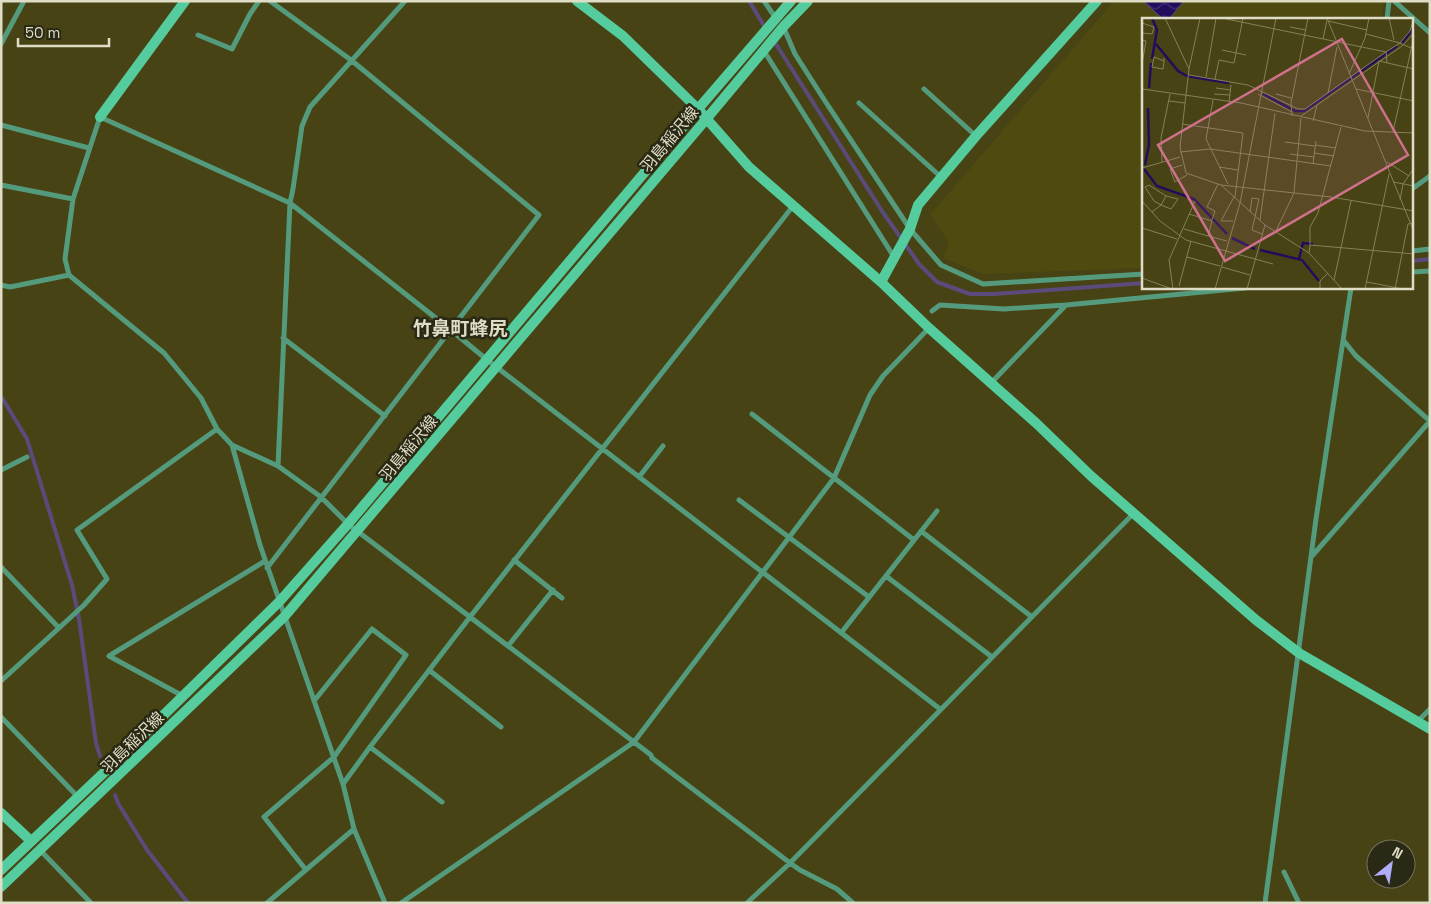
<svg xmlns="http://www.w3.org/2000/svg" width="1431" height="904" viewBox="0 0 1431 904" font-family="'Space Grotesk','Noto Sans JP',sans-serif">
  <style>
    .built { fill: #4f4a10 }
    .water { fill: url(#water-waves); stroke: #5b4b7c }
    .lines { fill: none; stroke-linecap: round; stroke-linejoin: round }
    .stream { stroke: #5b4b7c; stroke-width: 4 }
    .street { stroke: #549b7d; stroke-width: 5 }
    .secondary { stroke: #54cc9d; stroke-width: 10 }
    .labels { text-anchor: middle; stroke-width: 5; stroke-linejoin: round; paint-order: stroke }
    .street-label { font-size: 16px; fill: #dfddc5; stroke: #2a2915 }
    .quarter-label { font-size: 19px; font-weight: bold; fill: #dfddc5; stroke: #2a2915 }
    .inset-river { fill: none; stroke: #220d5d; stroke-width: 2.5 }
    .inset-road { fill: none; stroke: #84815b; stroke-width: 1 }
    .view { fill: #cf718b; fill-opacity: 0.15; stroke: #cf718b; stroke-width: 2.5 }
    .inset-edge { fill: none; stroke: #dfddc5; stroke-width: 2.5 }
  </style>
  <defs>
    <pattern id="water-waves" width="16" height="10" patternUnits="userSpaceOnUse" patternTransform="scale(1.25)"><rect width="16" height="10" fill="#220d5d"/><path d="M0 5q4-4 8 0t8 0" fill="none" stroke="#423073"/></pattern>
  </defs>
  <rect width="100%" height="100%" fill="#474314"/>
  <!-- built -->
  <path class="built" d="M1114 1H1382L1384 3 1381 19H1144L1143 268 983 274 943 258 949 242 930 215Z"/>
  <!-- water -->
  <path class="water" d="M1143 1H1184L1169 19H1163Z"/>
  <g class="lines">
    <!-- stream -->
    <path class="stream" d="M749 1 766 29
      M774 41 882 211 919 264 937 282 970 294H994L1144 283
      M1412 261 1430 259
      M1 396 27 439 72 585 79 619 96 743 100 756
      M115 795 118 803 147 850 188 903"/>
    <!-- street -->
    <path class="street" d="M764 1 777 20
      M1394 1 1430 33
      M1387 19 1389 1
      M783 26 795 54 825 101 910 229 941 265 983 284 1144 274
      M198 35 232 49 250 14 259 1
      M1 44 24 1
      M764 51 894 257
      M924 89 976 136
      M859 103 941 177
      M1 125 89 148
      M1 185 73 199
      M1412 189 1430 176
      M1412 251 1430 249
      M1412 272 1430 271
      M1 285 10 287 69 275
      M932 311 940 305 1004 309 1066 305
      M283 338 385 416
      M1344 341 1356 356 1430 421
      M991 383 1066 305 1245 288
      M752 414 914 540
      M232 445 260 545 343 784 354 829 385 903
      M278 466 290 203 293 189 302 126 310 107 405 1
      M1 470 27 457
      M639 477 663 446
      M739 500 869 597
      M921 531 1032 617
      M1312 556 1430 421
      M514 560 562 598
      M1 567 59 628 1 681
      M267 568 539 215 351 60 270 1
      M886 576 992 657
      M59 628 84 605 107 579 77 530 217 429
      M841 633 937 511
      M508 646 553 590
      M429 670 501 727
      M183 696 109 656 265 561
      M1 717 78 797
      M1418 721 1430 709
      M370 747 442 802
      M343 784 370 747 470 617 793 206
      M39 849 91 903
      M306 870 264 817 334 757 406 655 372 629 314 701
      M1284 872 1299 903
      M267 903 354 829
      M401 903 634 742 834 478 870 395 883 376 929 328
      M747 903 790 863 1134 513
      M853 903 837 889 800 870 790 863 652 758 651 755 348 524 321 497 278 466 232 445 217 429 201 398 164 353 69 275 65 259 73 199 100 117 290 203 451 330 486 359 940 709
      M1265 903 1316 519 1351 288"/>
    <!-- secondary -->
    <path class="secondary" d="M577 1 623 36 698 109 749 167 881 282 929 328 1036 423 1091 476 1256 620 1299 653 1430 729
      M100 117 185 1
      M881 282 910 229 918 205 976 136 1097 1
      M1 813 31 841
      M1 870 131 747 279 602 348 524 698 109 791 1
      M1 887 284 617 708 117 784 26 808 1"/>
  </g>
  <g class="labels">
    <!-- street labels -->
    <g class="street-label">
      <text transform="translate(669 139) rotate(-50)" y="6">羽島稲沢線</text>
      <text transform="translate(408 448) rotate(-50)" y="6">羽島稲沢線</text>
      <text transform="translate(132 742) rotate(-44)" y="6">羽島稲沢線</text>
    </g>
    <!-- quarter labels -->
    <g class="quarter-label">
      <text x="460" y="335">竹鼻町蜂尻</text>
    </g>
  </g>
  <!-- overview -->
  <g transform="translate(1142 18)">
    <rect width="271" height="271" fill="#474314"/>
    <path class="inset-river" d="M260 25 272 9M14 26 36 53 45 58 87 65M10 41 15 12 10 0M7 70 9 45M121 76 153 93H162L255 28M3 147 7 127 6 90M2 151 15 168 52 181 85 216M90 220 113 231M118 232 160 242 177 263M157 241 161 225 171 226"/>
    <path class="inset-road" d="M23 0 47 51M58 0 47 51 38 129 44 155 79 167 123 207 167 235 200 271M80 0 244 34 258 25 224 16M185 0 272 214M247 0 252 22M186 3 225 12M0 5 12 9 10 16 0 15M148 9 164 12M181 21 185 2M0 22 4 23 0 46M269 30 258 25 268 13 271 3M80 32 104 37M22 43 12 39 10 49 21 51 22 43V40M207 56 223 20 227 0M47 57 106 67 156 91H163L244 34 245 45M64 59 74 0M73 61 77 42 92 45 101 0M74 70 89 72M0 71 99 85 223 113 272 115M214 71 272 83M186 75 195 29M72 76 88 77M116 76 150 94M134 76 149 80M71 82 64 121 86 166M27 83 43 85M87 84 89 67M150 98 149 85 166 0M159 98 174 88M226 100 237 43 272 51M171 103 175 87 260 28 272 15M40 106 101 115 93 179M251 114 272 18M143 124 173 128M173 127 194 130M38 134 68 131 189 148M172 135 192 138M148 136 172 139M20 144 19 120 28 76M245 144 267 158M171 146 174 123M40 147 28 151 33 164 45 157M77 149 96 152M0 150 38 139M251 164 272 168M79 167 189 179 272 193M258 182 261 166 272 150M0 183 18 203 44 222 131 246M10 194 19 187 24 178 36 181 29 191 19 187 12 183 3 169 7 167 24 178M108 194 110 180 117 181 110 212 120 216M47 196 70 203 66 218 85 223M70 202 73 193 65 189 76 166M118 202 133 95M91 203H79L92 179M0 210 35 221M42 211 66 218M133 215 152 175 159 100M168 227V209L176 195 199 109M167 235 168 227 272 236M45 239 78 248M80 249 108 257M0 260 30 271M192 262 209 183M225 264 261 271M37 268 49 223M31 271 27 242 53 183M73 271 98 185 134 0M105 271 123 207M178 271V263L186 255M223 271 247 156M253 271 266 206 272 205"/>
    <path class="view" d="M200 21 266 137 83 243 16 127Z"/>
    <rect width="271" height="271" class="inset-edge"/>
  </g>
  <!-- border -->
  <rect width="1431" height="904" fill="none" stroke="#dfddc5" stroke-width="5"/>
  <!-- north arrow -->
  <g transform="translate(1391 864) rotate(30)"><circle r="24" fill="#2a2915" stroke="#72715b"/>
  <path d="M0-4L9 19L0 12L-9 19Z" fill="#afaefa"/>
  <text y="-8" font-size="14" font-weight="bold" text-anchor="middle" fill="#dfddc5">N</text>
  </g>
  <!-- scale -->
  <path d="M18 38v8h91v-8" fill="none" stroke="#dfddc5" stroke-width="2.5"/>
  <text x="25" y="38" font-size="15" fill="#dfddc5" stroke="#2a2915" stroke-width="4" paint-order="stroke">50 m</text>
</svg>
